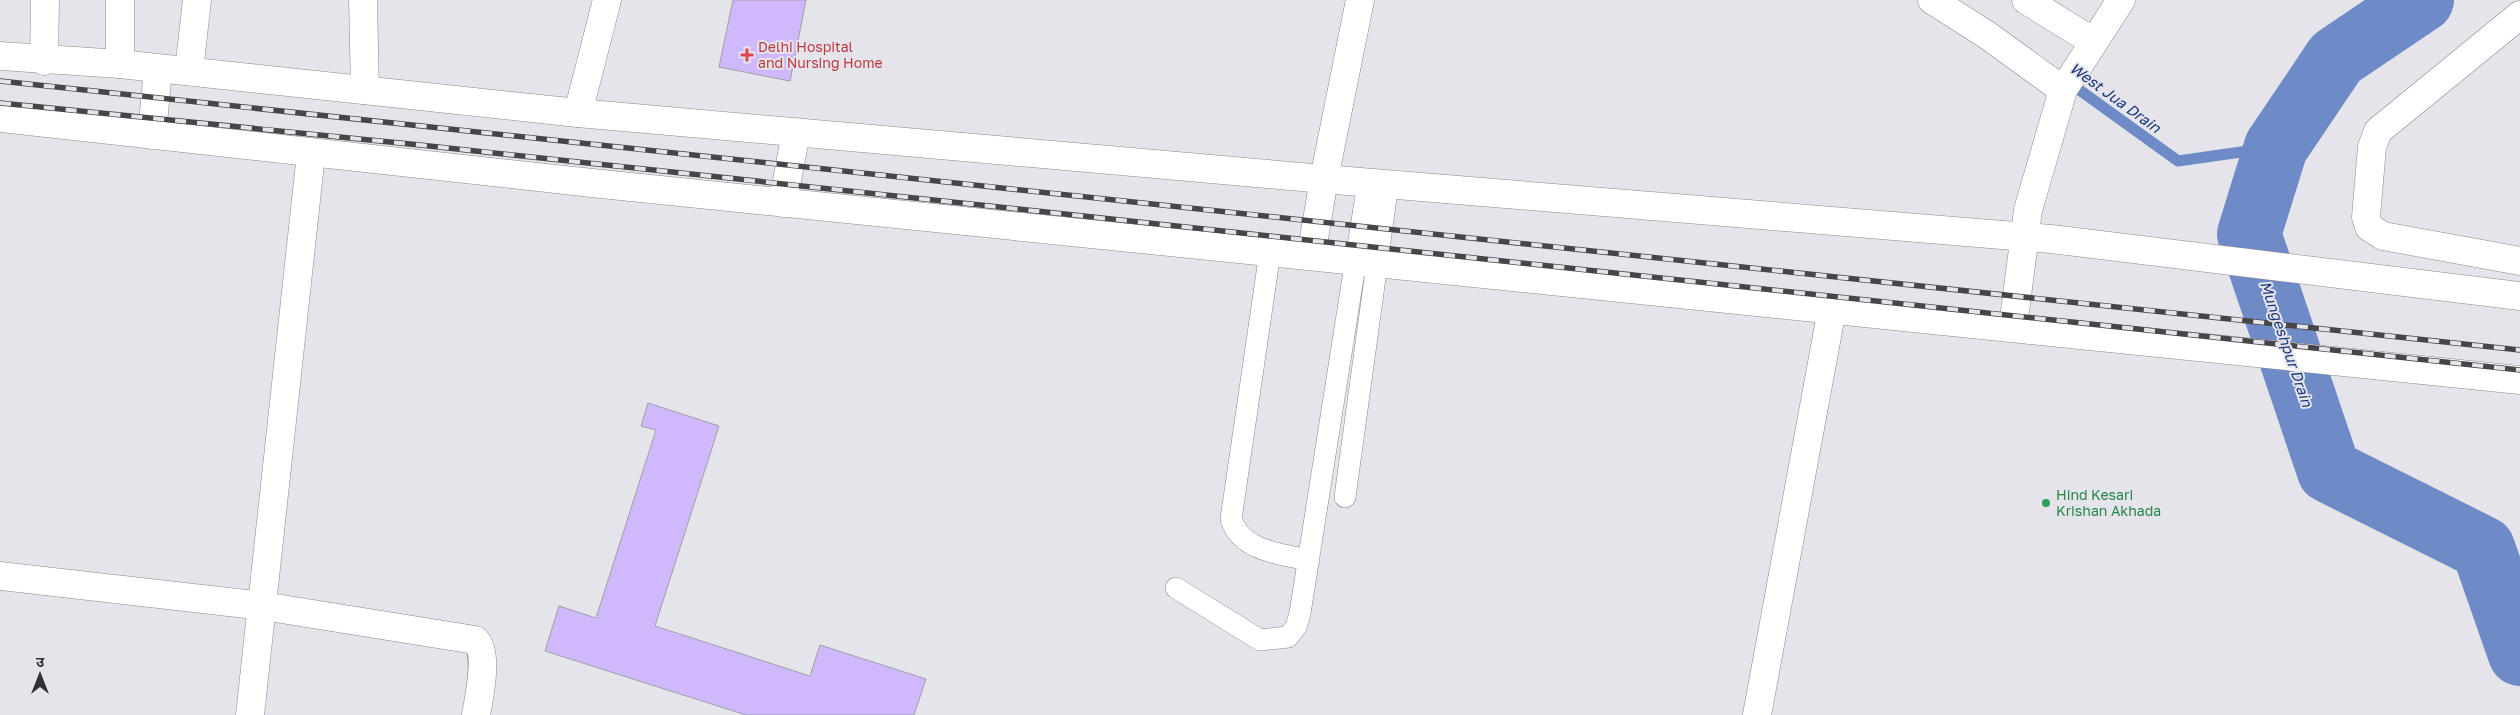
<svg xmlns="http://www.w3.org/2000/svg" width="2520" height="715" viewBox="0 0 2520 715" font-family="'Golos Text','Noto Sans Devanagari',sans-serif">
  <style>
    .lines { fill: none; stroke-linecap: round; stroke-linejoin: round }
    .stream { stroke: #6e8bc8; stroke-width: 11 }
    .river { stroke: #6e8bc8; stroke-width: 64 }
    .building { fill: #d0b8fc; stroke: #a09ea4 }
    .lane-casing { stroke: #89888e; stroke-width: 22 }
    .street-casing { stroke: #89888e; stroke-width: 29 }
    .secondary-casing { stroke: #89888e; stroke-width: 29 }
    .primary-casing { stroke: #89888e; stroke-width: 29 }
    .lane { stroke: #fff; stroke-width: 21 }
    .street { stroke: #fff; stroke-width: 28 }
    .secondary { stroke: #fff; stroke-width: 28 }
    .primary { stroke: #fff; stroke-width: 28 }
    .rail-casing { stroke: #464649; stroke-width: 5.5 }
    .rail { stroke: #e4e4ea; stroke-width: 4; stroke-dasharray: 11; stroke-linecap: butt }
    .health-dot { fill: #e0444e; stroke: #e4e4ea; stroke-width: 2 }
    .leisure-dot { fill: #2e9e5b; stroke: #e4e4ea; stroke-width: 2 }
    .labels { text-anchor: middle; stroke-width: 4; stroke-linejoin: round; paint-order: stroke }
    .health-label { font-size: 14px; fill: #be3a42; stroke: #e4e4ea; text-anchor: start }
    .leisure-label { font-size: 14px; fill: #27864d; stroke: #e4e4ea; text-anchor: start }
    .water-label { font-size: 15px; font-style: italic; fill: #19377f; stroke: #e4e4ea }
  </style>
  <rect width="100%" height="100%" fill="#e4e4ea"/>
  <g class="lines">
    <!-- stream -->
    <path class="stream" d="M2067 81 2178 161 2276 147"/>
    <!-- river -->
    <path class="river" d="M2422 0 2336 58 2276 147 2249 234 2329 471 2483 548 2520 654"/>
  </g>
  <!-- building -->
  <path class="building" d="M733 0H806L790 81 719 67Z
    M648 403 719 426 655 626 810 676 820 645 926 679 914 715H746L545 651 559 606 596 618 656 430 641 426Z"/>
  <g class="lines">
    <!-- lane casing -->
    <g class="lane-casing">
      <path id="lane" d="M1270 252 1231 519C1241 551 1280 554 1309 560
        M1345 497 1388 183
        M1176 588 1260 640 1288 637 1296 627 1300 613 1368 183"/>
    </g>
    <!-- street casing -->
    <g class="street-casing">
      <path id="street" d="M120 0V64
        M363 0 365 90
        M2520 15 2378 131 2372 147 2366 217 2369 227 2383 236 2520 261
        M2094 42 2121 0
        M44 61 45 0
        M189 71 197 0
        M578 113 607 0
        M1311 256 1324 179 1360 0
        M0 576 263 606 475 640C489 652 479 698 476 715
        M250 715 311 154
        M1757 715 1832 309"/>
    </g>
    <!-- secondary casing -->
    <g class="secondary-casing">
      <path id="secondary" d="M1932 0 1987 35 2063 90
        M2013 327 2028 210 2063 90 2094 42 2026 0"/>
    </g>
    <!-- primary casing -->
    <g class="primary-casing">
      <path id="primary" d="M0 56 120 64 578 113 1324 179 2051 239 2520 296
        M0 118 592 183 2520 380
        M152 135 158 68
        M783 203 796 132"/>
    </g>
    <!-- lane -->
    <use href="#lane" class="lane"/>
    <!-- street -->
    <use href="#street" class="street"/>
    <!-- secondary -->
    <use href="#secondary" class="secondary"/>
    <!-- primary -->
    <use href="#primary" class="primary"/>
    <!-- rail casing -->
    <g class="rail-casing">
      <path id="rail" d="M0 81 2520 350
        M0 103 420 145 2520 370"/>
    </g>
    <!-- rail -->
    <use href="#rail" class="rail"/>
  </g>
  <!-- markers -->
  <path class="health-dot" d="M744.5 47.5h5v5h5v5h-5v5h-5v-5h-5v-5h5z"/>
  <circle class="leisure-dot" cx="2046" cy="503" r="5"/>
  <g class="labels">
    <!-- health labels -->
    <g class="health-label">
      <text x="758" y="52">Delhi Hospital<tspan x="758" dy="16">and Nursing Home</tspan></text>
    </g>
    <!-- leisure labels -->
    <g class="leisure-label">
      <text x="2056" y="500">Hind Kesari<tspan x="2056" dy="16">Krishan Akhada</tspan></text>
    </g>
    <!-- water labels -->
    <g class="water-label">
      <text transform="translate(2115 98) rotate(36)" y="5">West Jua Drain</text>
      <text transform="translate(2286 344) rotate(71)" y="5">Mungeshpur Drain</text>
    </g>
  </g>
  <!-- north arrow -->
  <g transform="translate(40 675)" stroke="#e4e4ea" stroke-width="4" paint-order="stroke">
  <path d="M0-4L9 19L0 12L-9 19Z" fill="#303032"/>
  <text y="-8" font-size="14" font-weight="bold" text-anchor="middle" fill="#303032">उ</text>
  </g>
</svg>
